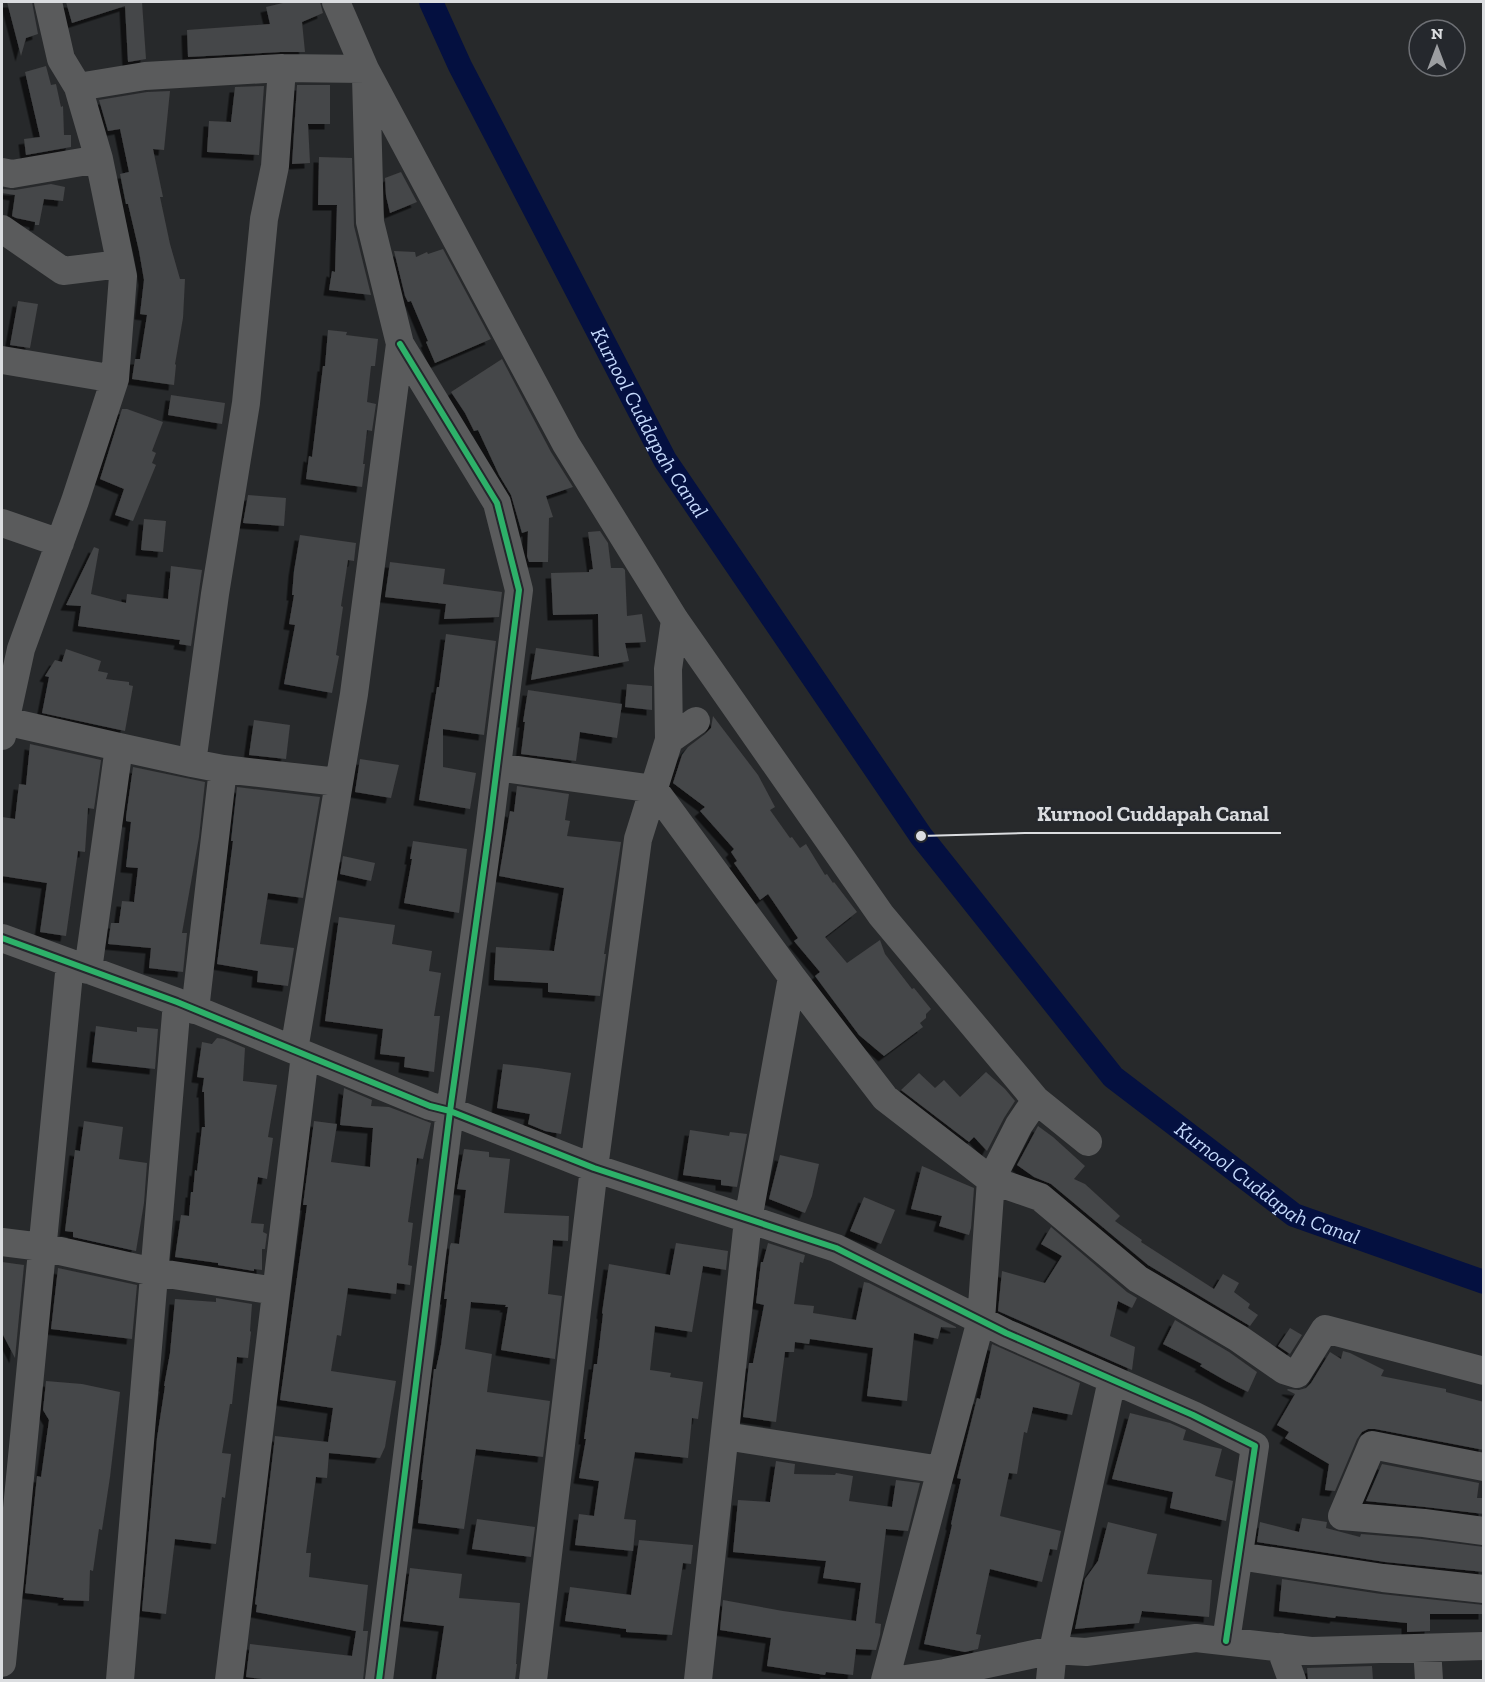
<svg xmlns="http://www.w3.org/2000/svg" width="1485" height="1682" viewBox="0 0 1485 1682" font-family="'Zilla Slab',serif">
  <style>
    .lines { fill: none; stroke-linecap: round; stroke-linejoin: round }
    .canal { stroke: #041040; stroke-width: 24 }
    .building { fill: #454648; filter: url(#shadow) }
    .minor { stroke: #5a5b5c; stroke-width: 28 }
    .cycleway-casing { stroke: #25282d; stroke-width: 10 }
    .cycleway { stroke: #2db169; stroke-width: 6 }
    .labels { text-anchor: middle; stroke-width: 4.5; stroke-linejoin: round; paint-order: stroke }
    .water-label { font-size: 21px; font-style: italic; fill: #c5d9fb; stroke: #25282d }
    .leader { fill: none; stroke: #dbdde0; stroke-width: 2 }
    .callout-dot { fill: #dbdde0; stroke: #25282d; stroke-width: 2 }
    .callout-label { font-size: 21px; text-anchor: middle; font-weight: bold; fill: #dbdde0; stroke: #25282d; stroke-width: 4.5; stroke-linejoin: round; paint-order: stroke }
  </style>
  <defs>
    <filter id="shadow"><feDropShadow dx="-5.5" dy="5.5" stdDeviation="0" flood-color="#0009"/></filter>
  </defs>
  <rect width="100%" height="100%" fill="#27292b"/>
  <g class="lines">
    <!-- canal -->
    <path class="canal" id="s1" d="M431 2 460 66 665 460 921 836 1113 1077 1294 1215 1484 1282"/>
  </g>
  <!-- building -->
  <path class="building" d="M7 2H32L38 34 26 38 21 56Z
    M66 2H142L146 59 128 62 125 6 72 23Z
    M287 2H320L323 13 302 22 305 52H281L188 57 187 30 270 24 266 7Z
    M46 66 51 85 56 84 61 107 63 106 64 135H71V147L26 155 24 139 40 137 25 72Z
    M297 85H330V124H308L310 163 292 164Z
    M264 86 259 155 207 152 209 121 231 122 235 87Z
    M170 91 164 150 153 149 163 197H160L170 244 180 279H185L183 318 175 364 176 365 174 385 132 379 135 359H140L147 315 140 314 144 280 139 251 128 204H126L120 174 129 172 120 129 108 131 99 100 147 92Z
    M319 157 352 158 354 226 371 295 329 290 332 271 335 272 337 205H318Z
    M401 172 417 202 390 213 386 196 385 178Z
    M51 184 65 187 63 201 44 199 39 225H35V222L16 218 12 216 15 195 2 193V189L15 190Z
    M443 249 491 339 435 363 426 342 428 341 411 301 408 302 405 296 394 251 415 252 416 257 427 252 428 254Z
    M18 301 38 304 30 348 10 345Z
    M328 330 347 332 346 335 378 339 375 366H371L367 402 376 404 372 431 367 430 363 464H365L362 487 306 479 309 456 312 457 323 366H325Z
    M502 359 551 452 573 487 546 496 553 517 549 518 548 562H529L527 556 528 531 522 533 511 495 499 475 478 430 474 431 465 413 451 392Z
    M171 395 225 403 222 424 168 415Z
    M122 409H127L163 422 152 451 156 453 152 463 156 465 133 521 115 515 124 489 100 479Z
    M248 495 286 498 284 526 243 523Z
    M144 519 166 521 163 552 141 550Z
    M600 531 608 543 611 568H623L625 570 627 616 642 614 646 642 625 643 629 661 531 680 536 648 599 657 598 614 553 615 551 573 589 572V570L593 569 588 532Z
    M300 535 356 543 354 561 348 560 341 606 343 607 336 655 339 656 332 693 284 684 295 625 289 624 294 595H292L294 571Z
    M94 547 99 549 91 594 126 603 127 594 168 599 171 566 202 570 191 646 179 644 180 640 78 626 81 606 66 605Z
    M390 562 445 569 443 584 502 592 499 617 444 619 446 604 385 597Z
    M446 634 496 641 484 735 443 729V767L476 773 470 809 419 800 437 687H439Z
    M66 649 101 661 98 671 108 673 106 679 129 682V685L133 686 125 731 42 713 49 677 45 676 55 660 62 662Z
    M627 684 652 686V710L625 707Z
    M528 690 622 704 617 738 580 732 576 761 521 754 525 722H523Z
    M713 716 758 775 775 807 770 810 790 838 792 837 800 848 806 844 825 875 827 874 833 883 834 882 857 912 825 937 847 963 880 940 885 954 912 989 914 988 931 1009 926 1014V1018L920 1023 923 1027 884 1056 859 1035 815 976 820 972 794 941 798 938 768 894 760 900 734 863 737 861 731 852 734 849 700 811 705 807 673 783 682 755 688 747 705 734 711 728Z
    M254 720 290 725 286 759 249 755Z
    M30 744 101 760 94 809 88 808 85 852 78 851 66 936 40 932 47 883 2 876V817L15 819 19 784 26 785Z
    M360 759 399 765 391 798 355 792Z
    M133 767 205 782 199 837 182 933H187L183 972 149 968 151 948 108 944 111 923H119L122 901 134 902 138 868 126 867 131 822 126 821V817Z
    M517 786 569 794 565 820 570 821 567 836 621 842 604 954H606L600 996 548 992V983L494 980 496 947 554 951 564 888 499 876 510 811 514 812Z
    M237 787 320 797 303 898 268 893 260 944 294 948 288 986 257 982 258 971 217 964 233 841H231Z
    M413 841 467 849 459 913 404 903 412 859H410Z
    M343 856 375 863 371 881 340 874Z
    M339 917 395 925 392 944 432 951 429 971 441 973 434 1016H440L434 1072 404 1067 405 1057 380 1054 383 1029 325 1021Z
    M96 1026 137 1032V1027L158 1029 155 1069 92 1062Z
    M217 1038 224 1039 245 1048 243 1081 277 1085 268 1137 273 1138 267 1179 258 1177 251 1223 264 1224 263 1232 267 1234 265 1249H262V1270L254 1269V1271L218 1265V1263L175 1257 181 1215 189 1216 191 1192H193L195 1170 197 1171 202 1127H205L204 1092H202L204 1078 197 1077 202 1042 212 1044Z
    M503 1064 538 1068 571 1073 561 1134 545 1131 528 1124 530 1114 497 1108Z
    M986 1072 1005 1089 1015 1101 1004 1118 987 1151 974 1137 969 1142 901 1090 919 1073 935 1088 944 1080 960 1097Z
    M344 1088 372 1100 371 1106 389 1107 431 1123 423 1159 417 1158 408 1222 413 1223 408 1265 412 1266 410 1285 397 1283 396 1294 348 1288 341 1336 337 1335 331 1371 396 1381 385 1447 380 1458 329 1453 327 1478 316 1477 306 1553H311L309 1577 368 1585 363 1631H368L363 1680H270L246 1677 250 1644 352 1656 356 1631 256 1612 257 1605 255 1604 275 1436 328 1442 333 1408 280 1400 307 1205H303L314 1121 337 1124 331 1162 370 1167 373 1128 340 1125Z
    M84 1121 123 1127 119 1159 147 1163 144 1203 136 1251 73 1237V1232L65 1231 75 1150 80 1151Z
    M1038 1126 1053 1137 1085 1166 1074 1179 1085 1184 1120 1216 1115 1221 1142 1240 1141 1242 1214 1289 1223 1274 1239 1283 1234 1292 1250 1304 1248 1308 1258 1315 1250 1326 1148 1265 1051 1184 1034 1177 1017 1165Z
    M690 1130 729 1136 730 1132 747 1134 737 1187 721 1185V1180L683 1175Z
    M464 1149 489 1152V1157L510 1159 504 1213 569 1216 568 1241 553 1240 548 1294 562 1296 555 1359 501 1350 508 1307H505L506 1305 471 1302 465 1349 492 1354 487 1392 550 1401 543 1457 476 1449 464 1529 418 1523 423 1480H421L434 1369H436L441 1345 447 1299H444L450 1246 451 1243 459 1244 466 1190 457 1189Z
    M780 1155 819 1164 812 1196 805 1213 769 1199Z
    M922 1166 974 1188 971 1228 969 1235 939 1226 942 1216 911 1209Z
    M864 1197 895 1210 881 1244 850 1231Z
    M1051 1227 1127 1292 1137 1298 1132 1308 1118 1301 1110 1336 1135 1347 1132 1370 998 1311 1002 1271 1045 1283 1062 1256 1041 1244Z
    M676 1243 728 1251 726 1270 703 1266 692 1332 655 1326 650 1370 671 1373 670 1377 703 1382 698 1419 692 1418 688 1458 635 1452 624 1519 636 1520 633 1551 575 1545 579 1514 594 1516 599 1481 579 1478 586 1439H584L594 1364H597L603 1314 602 1313 609 1264 670 1275Z
    M768 1243 805 1255 803 1263 800 1262 794 1304 814 1306 813 1313 856 1320 864 1282 869 1283 956 1327V1328L941 1327 938 1339 914 1333 907 1401 867 1396 873 1348 810 1339 809 1344 795 1342 794 1352H785L776 1422 743 1417 749 1363H753L764 1305 756 1303 761 1262H763Z
    M2 1262 24 1265 15 1358 2 1333Z
    M58 1268 137 1285 132 1339 51 1329Z
    M216 1298 252 1304 250 1331 251 1332 248 1358 237 1357 232 1404H230L222 1453 231 1454 225 1498 222 1497 216 1544 175 1539 166 1614 142 1611 157 1438 165 1386H164L170 1353 175 1299 216 1302Z
    M1175 1320 1229 1352 1257 1372 1248 1392 1226 1381 1200 1366 1202 1364 1163 1344Z
    M1290 1328 1302 1335 1290 1354 1278 1346Z
    M992 1344 1080 1383 1072 1415 1033 1407 1027 1433 1024 1432 1017 1474 1009 1473 1000 1516 1061 1531 1057 1550 1050 1549 1042 1582 990 1569 976 1634 981 1635 978 1649 965 1652 924 1644 952 1525 951 1524 961 1479 957 1478 977 1398 980 1399Z
    M1343 1351 1350 1353 1384 1370 1381 1376 1446 1389V1392L1484 1402V1450L1375 1429H1368L1362 1432 1357 1439 1335 1491 1325 1490 1329 1464 1285 1438 1289 1432 1277 1425 1295 1394 1287 1390 1288 1389 1299 1390 1306 1388 1311 1383 1330 1352 1341 1359Z
    M46 1381 82 1384 120 1392 110 1477 102 1530 99 1529 93 1571 90 1570 89 1601 63 1600 64 1598 25 1593 37 1476 41 1477 49 1420 43 1410Z
    M1130 1413 1170 1423 1186 1430 1183 1440 1222 1449 1215 1476 1233 1481 1226 1521 1170 1508 1173 1492 1112 1479Z
    M776 1461 795 1464 794 1474 835 1475 836 1473 853 1476 849 1501 892 1507 896 1480 920 1483 908 1531 886 1529 875 1623 881 1624 880 1635 876 1650 856 1649 853 1675 826 1672 825 1675 767 1666 771 1638 720 1630 723 1600 783 1611 856 1621 861 1583 823 1578 826 1561 733 1552 738 1500 770 1502Z
    M1382 1464 1479 1483 1477 1498H1484V1514L1425 1507 1366 1501Z
    M1302 1518 1327 1522 1326 1528 1360 1537 1361 1534 1422 1539 1484 1547V1572L1385 1562 1257 1542 1260 1522 1299 1532Z
    M477 1519 535 1527 531 1557 472 1549Z
    M1108 1522 1157 1534 1147 1574 1212 1580 1209 1617 1142 1611 1139 1623 1075 1629 1085 1579 1098 1561Z
    M639 1540 693 1545 691 1564 683 1563 672 1635 626 1632V1629L565 1621 570 1587 631 1595Z
    M410 1568 462 1574 459 1598 520 1603 516 1664H517L515 1680H436L444 1626 403 1621Z
    M1282 1579 1381 1594 1484 1605V1614H1430V1631L1407 1632V1623L1336 1616 1335 1618 1279 1611Z
    M1372 1666 1373 1680H1308L1307 1668Z"/>
  <g class="lines">
    <!-- minor -->
    <path class="minor" d="M336 2 365 69 566 444 675 620 881 915 1036 1100 1088 1142
      M78 87 145 76 282 68 365 69
      M2 172 12 174 99 159
      M2 229 63 271 120 264
      M2 360 115 379
      M2 523 60 543
      M5 721 119 747 88 970
      M2 736 21 649 75 501 115 379 123 276 99 159 78 87 61 59 48 2
      M669 740 668 669 675 620
      M119 747 192 763
      M497 767 654 789 792 977 748 1220 698 1680
      M223 769 338 782
      M2 938 177 1002 430 1106 450 1111 594 1168 836 1248 1006 1333 1193 1415 1255 1446 1226 1641
      M792 977 885 1098 991 1180 981 1320 885 1680
      M195 1010 223 769 192 763 215 594 246 403 264 219 275 166 282 68
      M294 1050 354 694 400 344 370 222 366 77
      M1036 1100 1019 1125 991 1180 1040 1197 1138 1279 1238 1338 1284 1370 1297 1374 1325 1329 1484 1371
      M2 1242 42 1247 154 1272 276 1291
      M725 1436 941 1470
      M1484 1467 1372 1445 1342 1516 1424 1523 1484 1531
      M1239 1556 1383 1578 1484 1589
      M1280 1647 1292 1680
      M1427 1648 1429 1680
      M2 1663 70 963
      M120 1680 177 1002
      M229 1680 305 1055
      M379 1680 450 1111 489 830 519 590 497 503 400 344
      M533 1680 594 1168 638 839 669 740 696 721
      M899 1680 945 1673 1053 1650 1086 1652 1196 1638 1311 1651 1484 1646
      M1050 1680 1053 1650 1112 1380"/>
    <!-- cycleway casing -->
    <g class="cycleway-casing">
      <path id="cycleway" d="M2 938 177 1002 430 1106 450 1111 594 1168 836 1248 1006 1333 1193 1415 1255 1446 1226 1641
        M379 1680 450 1111 489 830 519 590 497 503 400 344"/>
    </g>
    <!-- cycleway -->
    <use href="#cycleway" class="cycleway"/>
  </g>
  <g class="labels">
    <!-- water labels -->
    <g class="water-label">
      <text dy="7" stroke="none"><textPath href="#s1" startOffset="474">Kurnool Cuddapah Canal</textPath></text>
      <text dy="7" stroke="none"><textPath href="#s1" startOffset="1466">Kurnool Cuddapah Canal</textPath></text>
    </g>
  </g>
  <!-- callouts -->
  <path class="leader" d="M921 836L1025 833H1281"/>
  <circle class="callout-dot" cx="921" cy="836" r="6"/>
  <g class="callout-label">
    <text x="1153" y="821">Kurnool Cuddapah Canal</text>
  </g>
  <!-- border -->
  <rect width="1485" height="1682" fill="none" stroke="#dbdde0" stroke-width="6"/>
  <!-- north arrow -->
  <g transform="translate(1437 48)"><circle r="28" fill="#25282d" stroke="#6e7075" stroke-width="1.5"/>
  <path d="M0-4.5L10 22L0 15L-10 22Z" fill="#9c9ea1"/>
  <text y="-9" font-size="16" font-weight="bold" text-anchor="middle" fill="#dbdde0">N</text>
  </g>
</svg>
